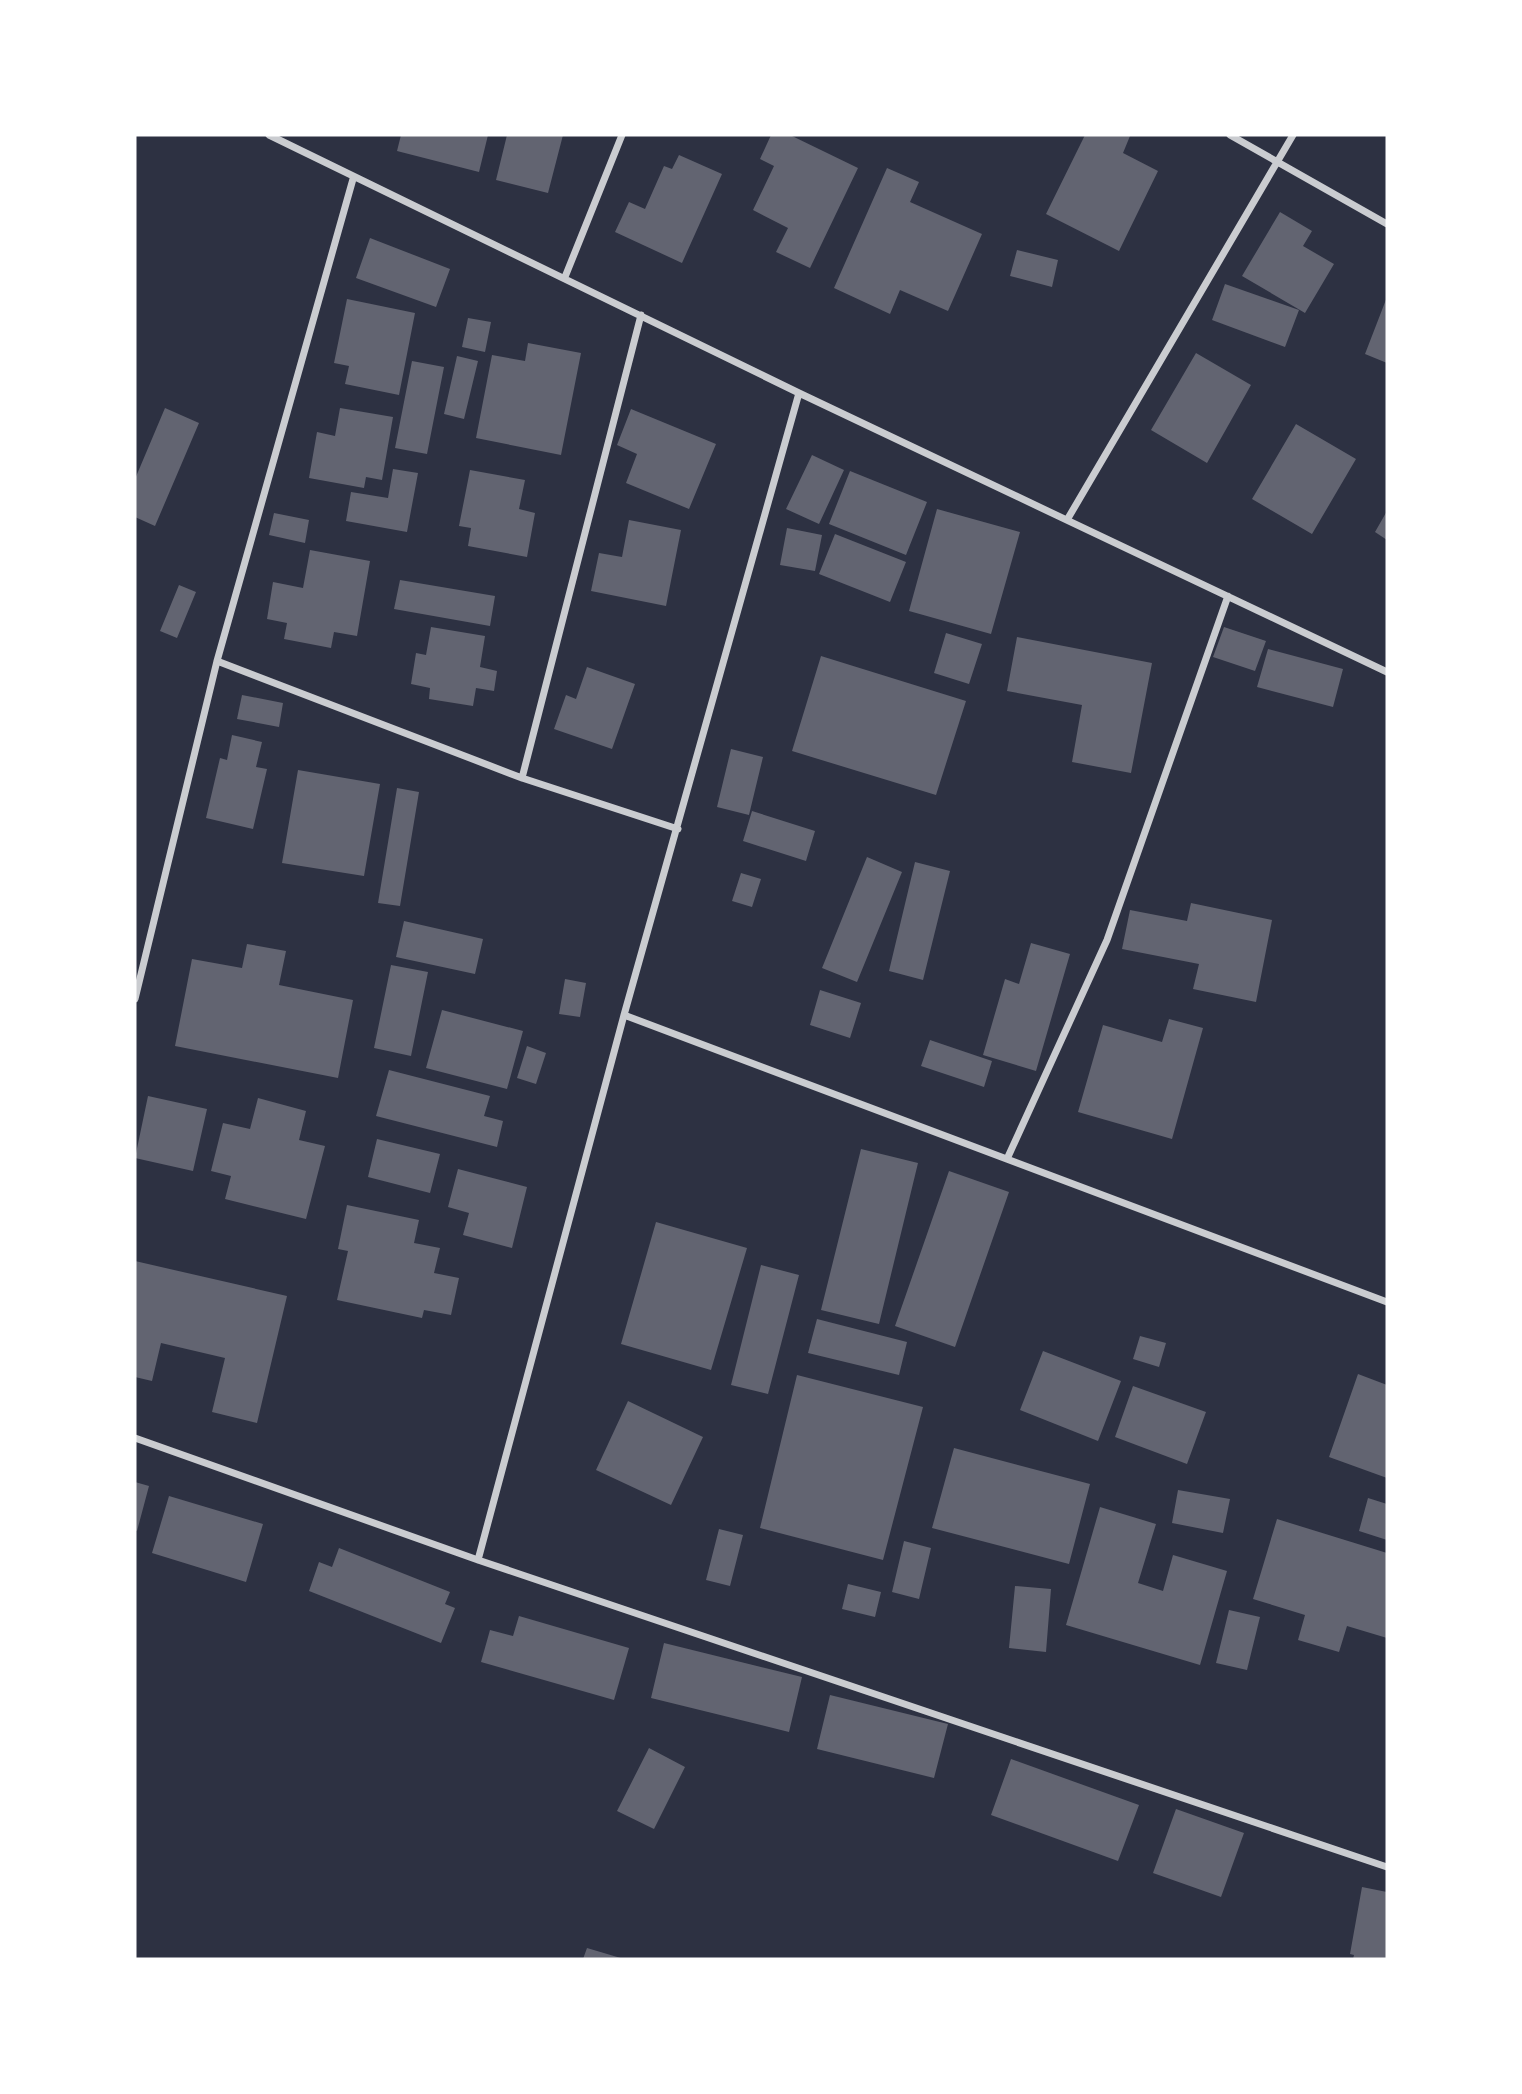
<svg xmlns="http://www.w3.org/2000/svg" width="1522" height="2094" viewBox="0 0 1522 2094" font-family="Raleway,sans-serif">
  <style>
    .building { fill: #626471 }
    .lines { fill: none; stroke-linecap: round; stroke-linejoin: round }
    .minor { stroke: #caccd0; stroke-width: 7 }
  </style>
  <rect width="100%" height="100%" fill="#2d3142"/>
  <!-- building -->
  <path class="building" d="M401 135H488L479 172 397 151Z
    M507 135H563L548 193 496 180Z
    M771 135H790L858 168 810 268 776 252 788 228 753 210 774 166 760 159Z
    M1085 135 1130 136 1123 153 1158 171 1119 251 1046 214Z
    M679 155 722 174 682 263 615 232 629 202 645 209 664 166 672 169Z
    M887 168 919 182 910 202 982 234 948 311 900 290 890 314 834 288Z
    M1280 212 1312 231 1303 246 1334 264 1305 313 1242 276Z
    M370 238 450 269 436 307 356 278Z
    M1017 250 1058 260 1052 287 1010 276Z
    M1225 284 1299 310 1285 347 1212 320Z
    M1387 297V363L1365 354Z
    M347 299 415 313 399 395 345 384 349 366 334 363Z
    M468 318 491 322 485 352 462 347Z
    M528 343 581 353 561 455 476 438 492 355 525 361Z
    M1196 353 1251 385 1207 463 1151 430Z
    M457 356 478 361 464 419 444 414Z
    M412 361 444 367 427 454 395 448Z
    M165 408 199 423 155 526 135 517V479Z
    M340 408 393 417 382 480 366 477 364 488 309 478 317 432 335 436Z
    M631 409 716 444 689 509 626 483 637 454 617 445Z
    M1296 424 1356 459 1312 534 1252 499Z
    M812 455 844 470 819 524 786 509Z
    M393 469 418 473 407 532 346 521 351 492 388 498Z
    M470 470 525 480 519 509 535 513 527 557 468 546 471 528 459 526Z
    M850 471 927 502 906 555 829 524Z
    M937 509 1020 532 991 634 909 611Z
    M1387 511V540L1375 532Z
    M274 513 309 520 305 543 269 535Z
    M629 520 681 530 666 606 591 591 599 553 622 557Z
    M787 528 822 535 815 571 780 565Z
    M835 534 906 562 890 602 819 574Z
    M310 550 370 561 357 636 334 632 331 648 284 639 287 623 267 619 273 582 303 588Z
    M400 580 495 596 490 626 394 609Z
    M179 585 196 592 177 638 160 631Z
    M431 627 485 636 480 667 497 671 494 691 476 688 473 706 429 699 430 688 411 684 416 653 426 655Z
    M1224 627 1266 641 1255 671 1213 657Z
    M946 633 982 644 969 684 934 673Z
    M1017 637 1152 663 1131 773 1072 762 1082 705 1007 691Z
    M1268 649 1343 669 1333 707 1257 687Z
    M821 656 966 701 936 795 792 751Z
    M587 667 635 684 612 749 554 729 566 695 576 699Z
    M242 695 283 703 279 727 237 719Z
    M232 735 262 742 256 767 267 769 253 829 206 818 220 758 227 760Z
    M731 749 763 757 749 815 717 807Z
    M298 770 380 784 364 876 282 863Z
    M397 788 419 792 400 906 378 903Z
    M752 811 815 831 806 861 743 841Z
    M867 857 902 872 857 982 822 968Z
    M915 862 950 871 923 980 889 971Z
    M741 873 761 879 752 907 732 901Z
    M1191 903 1272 920 1256 1002 1193 989 1199 964 1122 949 1130 910 1187 921Z
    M404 921 483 939 475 974 396 957Z
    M1031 943 1070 954 1036 1071 983 1055 1005 979 1019 984Z
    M247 944 286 951 279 985 353 1000 338 1078 175 1046 192 959 242 968Z
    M391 965 428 972 411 1056 374 1048Z
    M565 979 586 983 580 1017 559 1014Z
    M820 990 861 1003 850 1038 810 1025Z
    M442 1010 523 1031 507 1089 426 1068Z
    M1169 1019 1203 1028 1172 1139 1078 1112 1103 1025 1162 1042Z
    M930 1040 992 1061 984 1087 921 1066Z
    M527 1046 546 1053 536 1084 517 1078Z
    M389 1070 490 1096 484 1116 503 1121 497 1147 376 1116Z
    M148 1096 207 1109 193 1171 135 1158Z
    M258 1098 306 1111 299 1140 325 1146 306 1219 225 1199 231 1176 211 1171 223 1123 250 1129Z
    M377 1139 440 1154 430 1193 368 1177Z
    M861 1149 918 1163 879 1324 821 1310Z
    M458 1169 527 1187 512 1248 463 1235 469 1213 448 1207Z
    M949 1171 1009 1192 955 1347 895 1326Z
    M347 1205 419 1220 414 1243 440 1248 434 1273 459 1278 451 1315 424 1310 422 1318 337 1300 348 1251 338 1249Z
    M656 1222 747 1248 711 1370 621 1344Z
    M135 1261 287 1296 257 1423 212 1412 225 1358 161 1343 152 1381 135 1377Z
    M761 1265 799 1275 768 1394 731 1385Z
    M817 1319 907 1342 899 1375 808 1353Z
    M1140 1336 1166 1343 1159 1367 1133 1359Z
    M1043 1351 1121 1381 1098 1441 1020 1410Z
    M1358 1374 1387 1385V1478L1329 1457Z
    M797 1375 923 1407 883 1560 760 1528Z
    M1133 1386 1206 1412 1187 1464 1115 1437Z
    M628 1401 703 1437 671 1505 596 1470Z
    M954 1448 1090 1484 1069 1564 932 1528Z
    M135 1482 149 1486 137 1531 135 1530Z
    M1178 1490 1230 1499 1223 1533 1172 1523Z
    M169 1496 263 1524 246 1582 152 1553Z
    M1368 1498 1387 1504V1540L1359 1531Z
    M1100 1507 1156 1524 1138 1583 1163 1591 1173 1555 1227 1571 1200 1665 1066 1625Z
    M1277 1519 1387 1553V1638L1347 1626 1339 1652 1298 1640 1305 1615 1253 1599Z
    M719 1529 743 1535 730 1586 706 1580Z
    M904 1541 931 1548 919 1599 892 1592Z
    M339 1548 450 1592 445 1604 455 1608 441 1643 309 1591 319 1562 332 1567Z
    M848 1584 881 1592 875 1617 842 1609Z
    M1015 1586 1051 1589 1046 1652 1009 1648Z
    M1229 1610 1260 1617 1247 1670 1216 1663Z
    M519 1616 629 1648 614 1700 481 1662 490 1630 513 1636Z
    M664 1643 802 1677 789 1732 651 1698Z
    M830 1695 948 1724 934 1778 817 1749Z
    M649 1748 685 1767 654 1829 617 1811Z
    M1011 1759 1139 1805 1118 1861 991 1815Z
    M1176 1809 1244 1833 1221 1897 1153 1873Z
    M1362 1887 1387 1892V1959H1353L1354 1955 1350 1954Z
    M587 1948 624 1959H583Z"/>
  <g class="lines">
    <!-- minor -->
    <path class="minor" d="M269 135 799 393
      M1230 135 1387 224
      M565 277 622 135
      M1067 520 1293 135
      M217 661 522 778 678 829
      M522 778 641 315
      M135 999 217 661 353 179
      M624 1015 1387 1302
      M1007 1159 1107 940 1228 596
      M135 1438 478 1560 1387 1867
      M478 1560 624 1015 799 393 1387 672"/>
  </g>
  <!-- border -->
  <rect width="1522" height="2094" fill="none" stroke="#ffffff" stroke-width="273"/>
</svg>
